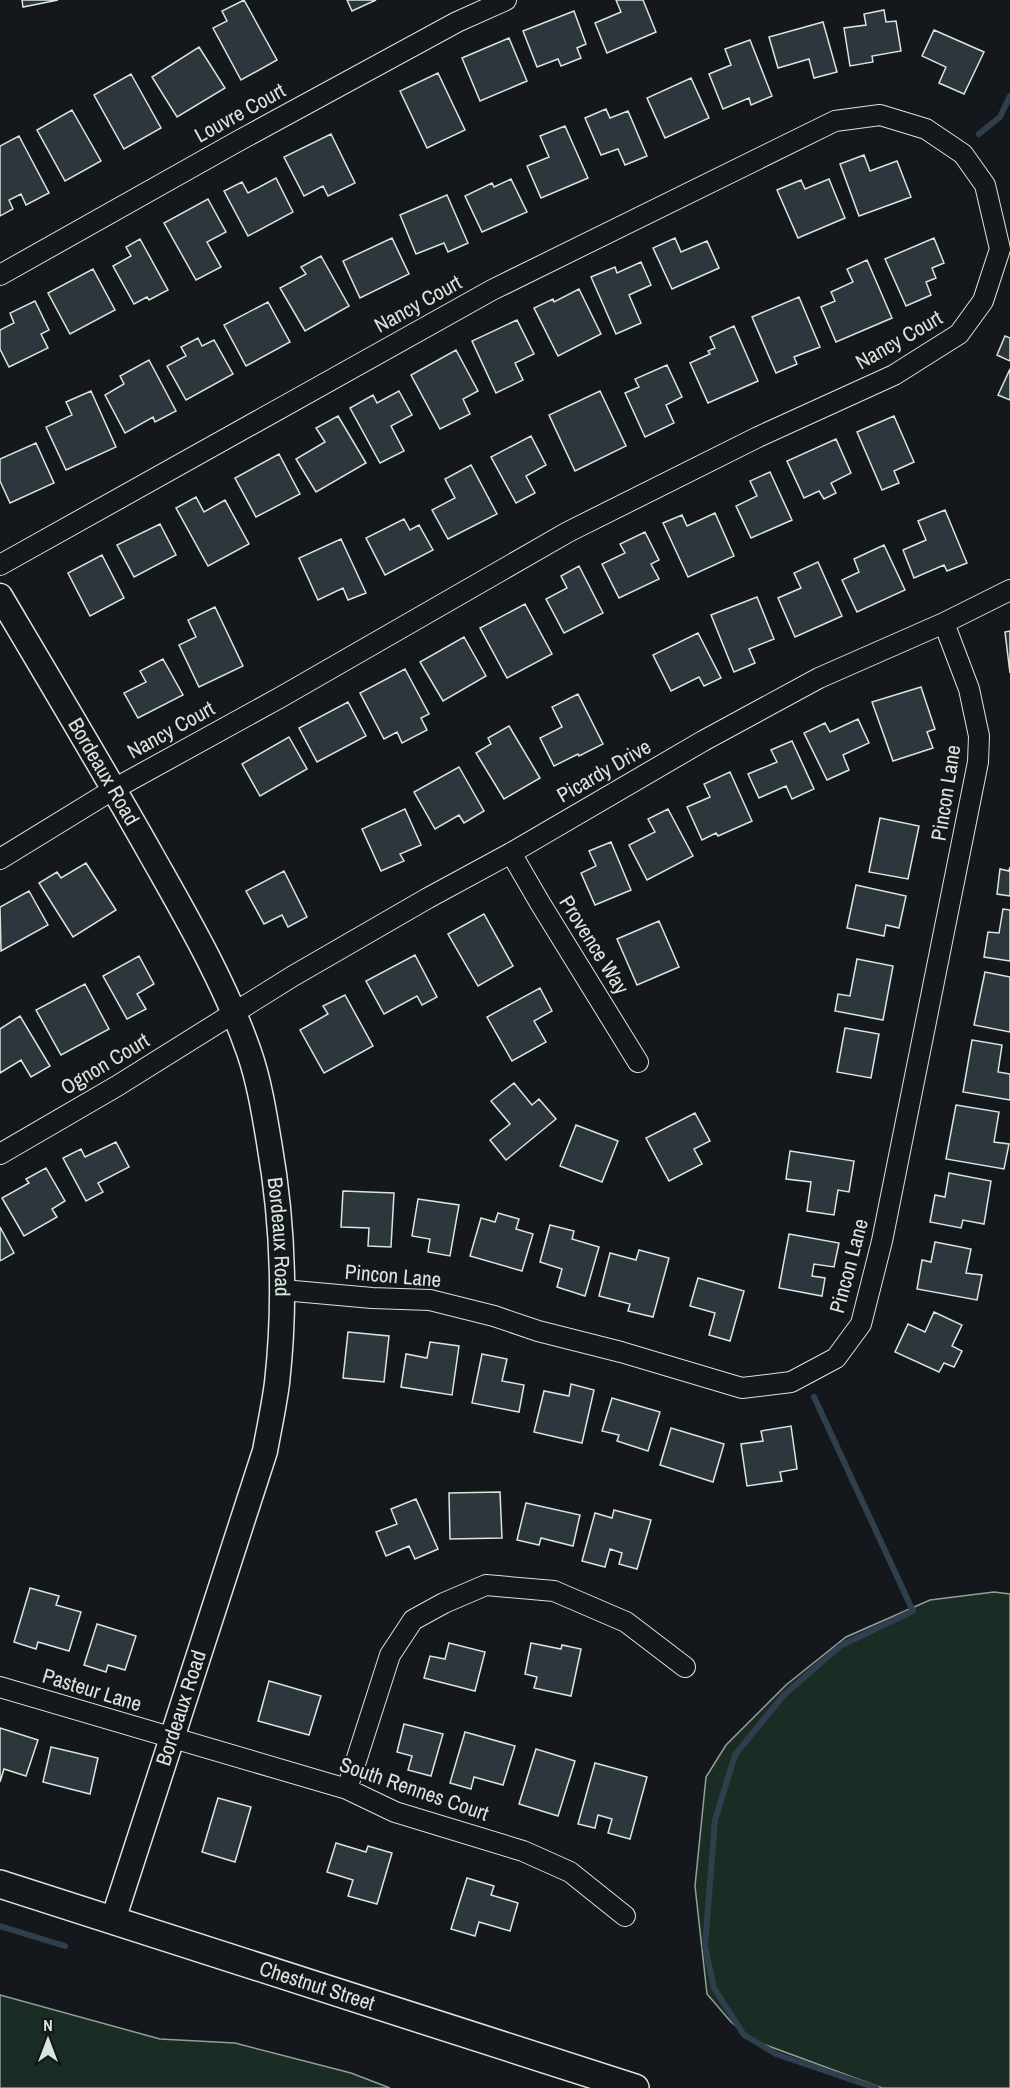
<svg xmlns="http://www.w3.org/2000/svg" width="1010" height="2088" viewBox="0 0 1010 2088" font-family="'Archivo Narrow',sans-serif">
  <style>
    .green { fill: #1a2d24; stroke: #939e99; stroke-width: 1.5 }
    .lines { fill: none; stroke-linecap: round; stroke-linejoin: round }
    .stream { stroke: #2f3f4d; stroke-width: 6 }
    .building { fill: #2c363c; stroke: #d8e6dc; stroke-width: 1.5 }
    .minor-casing { stroke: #d8e6dc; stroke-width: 22 }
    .tertiary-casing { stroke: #d8e6dc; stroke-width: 27 }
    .secondary-casing { stroke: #d8e6dc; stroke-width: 30 }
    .minor { stroke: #14181c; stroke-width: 20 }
    .tertiary { stroke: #14181c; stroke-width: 24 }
    .secondary { stroke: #14181c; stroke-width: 27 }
    .labels { text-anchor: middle; stroke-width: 4.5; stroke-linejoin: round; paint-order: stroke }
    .street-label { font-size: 21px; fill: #d8e6dc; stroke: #14181c }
  </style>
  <rect width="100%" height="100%" fill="#14181c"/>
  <!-- green -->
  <path class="green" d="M994 1592 1010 1594V2088H882L755 2041 731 2022 707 1994 695 1886 706 1777 726 1745 786 1685 846 1637 930 1600Z
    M0 1995 160 2039 235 2043 351 2073 390 2088H0Z"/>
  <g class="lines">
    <!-- stream -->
    <path class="stream" d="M979 134 1000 117 1010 96
      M814 1397 913 1611 840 1646 783 1696 735 1755 715 1820 705 1946 714 1988 744 2035 776 2054 876 2088
      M0 1926 65 1946"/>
  </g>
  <!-- building -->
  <path class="building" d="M22 0H58L23 7Z
    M244 0 277 60 241 80 213 28 227 21 222 11Z
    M347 0H376L352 11Z
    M616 0H643L656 32 607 53 595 23 621 12Z
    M884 10 886 22 896 21 901 51 872 56 873 62 850 66 844 28 866 25 864 14Z
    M574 11 586 44 577 48 581 58 561 66 558 59 537 67 523 31Z
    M823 22 837 72 814 78 809 59 778 68 769 37Z
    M934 30 984 52 964 94 939 83 946 67 922 56Z
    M509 38 527 81 480 101 462 58Z
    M750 40 772 96 751 105 749 98 723 109 709 74 731 65 725 49Z
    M199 47 225 88 177 117 152 77Z
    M438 73 465 130 427 148 400 91Z
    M131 74 161 128 124 149 94 95Z
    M691 78 709 118 665 138 647 98Z
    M606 109 610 118 628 111 647 156 625 165 618 149 601 155 585 118Z
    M72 110 101 161 65 181 37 130Z
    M565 126 588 178 541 198 527 166 549 157 540 136Z
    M331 134 355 183 328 196 323 186 304 196 284 157Z
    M19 136 49 193 26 205 21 194 9 200 13 209 0 216V146Z
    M864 155 870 171 897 161 911 197 859 216 840 164Z
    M276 178 293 212 248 236 224 191 242 182 248 193Z
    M511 179 527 212 482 232 465 196 492 183 494 187Z
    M829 179 845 218 798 238 777 190 801 180 805 189Z
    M447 195 468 243 448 252 444 243 416 254 400 215Z
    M208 199 226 232 207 242 221 267 196 280 164 223Z
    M392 238 409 274 360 298 343 261Z
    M675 238 681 252 707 241 719 268 672 289 653 248Z
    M934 238 944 263 932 268 936 278 926 282 931 295 906 306 885 259Z
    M140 239 168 290 149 300 147 297 134 304 113 266 131 256 126 247Z
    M321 256 349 306 305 331 280 288 306 274 301 267Z
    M867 260 892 318 836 342 821 307 835 301 831 292 853 282 847 269Z
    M641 262 651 285 629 295 641 323 616 334 591 277 615 267 617 273Z
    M93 269 115 310 70 334 48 293Z
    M579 289 601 334 558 356 534 308 553 299 554 302Z
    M799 297 820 347 794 357 797 364 776 373 752 317Z
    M35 301 49 330 41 334 48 348 9 367 0 349V330L14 323 10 313Z
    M268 302 290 342 246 366 224 325Z
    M517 320 534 354 515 363 523 380 496 393 472 341Z
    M734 326 758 381 708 403 690 363 710 354 708 351 715 348 710 337Z
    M1005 336 1010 338V361L997 355Z
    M198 338 202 346 214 340 233 374 186 400 167 366 186 356 181 347Z
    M456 350 478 391 463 399 470 414 440 429 411 375Z
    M149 360 176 411 155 422 153 417 125 433 105 395 124 384 120 376Z
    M667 365 682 397 666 405 674 423 645 437 625 393 639 387 635 379Z
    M1010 369V400L998 395Z
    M91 391 116 447 66 470 46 427 72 415 66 402Z
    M399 391 412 415 391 426 404 451 380 463 350 408 373 395 377 403Z
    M600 391 626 446 575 471 549 415Z
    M338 416 366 463 316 492 296 459 325 442 316 428Z
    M894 416 914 462 894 471 899 483 882 490 857 432Z
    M531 436 546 465 526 476 535 493 516 503 491 457Z
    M836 439 851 473 831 483 836 493 824 499 819 491 804 498 787 461Z
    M36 443 54 483 10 503 0 481V459Z
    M279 454 300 494 256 517 235 478Z
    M471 465 497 514 448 539 432 510 455 498 445 479Z
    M770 472 792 520 751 538 736 506 757 496 750 481Z
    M196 497 204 512 225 500 249 544 208 566 176 508Z
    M945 510 967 563 947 571 944 565 914 578 903 550 926 540 918 521Z
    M715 513 734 556 688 577 663 523 682 515 687 526Z
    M404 519 410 530 419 525 433 550 385 575 366 538Z
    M160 524 176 555 134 577 117 545Z
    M645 532 659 560 651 564 659 579 619 598 602 564 625 553 620 544Z
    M341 539 366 593 348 600 343 588 318 600 299 558Z
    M884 545 905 590 857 612 842 580 859 572 854 559Z
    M102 555 124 598 90 616 68 573Z
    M818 562 842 616 795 637 778 598 801 588 794 573Z
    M579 566 603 613 564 633 546 599 567 588 561 576Z
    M757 597 774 639 749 649 755 663 734 672 711 615Z
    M525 604 552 654 507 678 480 628Z
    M215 607 243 666 199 687 179 645 196 637 188 620Z
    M1010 631V673L1005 632Z
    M698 633 721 678 704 686 699 677 671 691 653 655Z
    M464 637 486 676 443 701 420 662Z
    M163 659 183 695 138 718 124 693 146 682 140 671Z
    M405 669 429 714 421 718 427 730 402 743 397 732 384 739 360 693Z
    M921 687 935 729 927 732 933 748 893 761 872 702Z
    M578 694 603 744 579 756 578 754 554 766 540 738 562 727 552 707Z
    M348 702 366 736 317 762 299 728Z
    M858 719 869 743 843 755 849 770 827 780 804 733 825 723 830 732Z
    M509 726 540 778 504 799 476 753 491 744 488 738Z
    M289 737 307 769 260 796 242 764Z
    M792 741 814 789 792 799 786 786 759 798 748 774 777 762 771 750Z
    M459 767 484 811 464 823 459 815 435 829 414 792Z
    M730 772 752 821 718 836 716 833 702 840 687 807 710 797 704 784Z
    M405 809 421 845 400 854 404 861 381 871 362 829Z
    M668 809 693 856 647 880 629 845 655 832 648 819Z
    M880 818 919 826 908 879 869 872Z
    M611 842 631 890 595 905 581 873 596 866 589 851Z
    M86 863 116 910 73 937 39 883 57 872 61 878Z
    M1010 867V896L997 894 1000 869 1009 871Z
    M284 871 307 917 288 927 282 915 264 924 246 891Z
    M856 885 906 896 899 928 886 925 884 936 847 928Z
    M29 891 48 925 1 951 0 907Z
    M1003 909 1010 910V961L984 957 988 932 999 933Z
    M484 914 513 966 478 986 448 934Z
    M659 921 679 967 637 985 617 939Z
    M415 955 437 997 422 1005 417 996 384 1014 366 981Z
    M139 956 154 984 137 994 146 1009 127 1019 103 976Z
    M857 959 893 966 883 1020 835 1011 838 994 850 996Z
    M985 972 1010 977V1032L974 1025Z
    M85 984 109 1029 61 1055 36 1010Z
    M540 988 552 1011 534 1021 546 1042 512 1061 487 1017Z
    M345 995 373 1046 324 1073 300 1030 328 1014 323 1006Z
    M20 1016 50 1066 31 1077 21 1060 0 1073V1029Z
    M845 1028 879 1034 871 1078 837 1072Z
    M972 1040 1002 1045 998 1072 1010 1074V1100L963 1092Z
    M514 1083 532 1105 539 1099 556 1119 506 1160 490 1140 510 1124 491 1101Z
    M956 1105 999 1112 994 1142 1009 1144 1004 1169 946 1159Z
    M695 1113 710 1141 694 1149 702 1164 669 1181 646 1138Z
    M576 1125 618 1141 602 1182 560 1166Z
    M116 1142 129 1167 98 1183 103 1192 86 1201 63 1158 81 1149 85 1157Z
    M790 1151 854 1161 849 1192 838 1190 834 1215 807 1211 811 1182 786 1179Z
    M46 1168 65 1201 52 1209 57 1217 24 1236 2 1198 29 1183 26 1179Z
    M949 1173 991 1181 984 1224 963 1220 961 1228 930 1222 935 1195 945 1197Z
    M343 1191 394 1193 391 1247 368 1246 369 1228 341 1227Z
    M418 1199 459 1205 450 1256 428 1252 430 1239 412 1236Z
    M498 1213 519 1219 516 1229 533 1234 522 1271 470 1256 481 1218 495 1222Z
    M550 1225 574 1231 572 1239 599 1247 585 1296 557 1287 562 1269 540 1262Z
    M0 1227 14 1253 0 1261Z
    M789 1234 839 1243 834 1267 814 1264 812 1276 825 1278 822 1296 779 1288Z
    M935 1242 971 1249 966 1273 982 1275 977 1300 917 1289 922 1260 931 1262Z
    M639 1250 669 1258 653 1317 628 1311 630 1304 599 1296 610 1253 636 1260Z
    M698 1278 744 1291 730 1341 709 1335 715 1313 690 1306Z
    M934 1312 962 1325 952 1346 962 1351 954 1367 944 1363 939 1372 895 1352 908 1324 925 1332Z
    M348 1332 389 1336 384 1382 343 1378Z
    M430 1342 459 1346 452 1395 401 1387 406 1354 427 1358Z
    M482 1354 507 1359 502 1381 524 1385 519 1412 472 1403Z
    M571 1384 594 1390 582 1443 534 1432 544 1391 569 1396Z
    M612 1398 660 1412 648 1451 617 1441 619 1435 602 1431Z
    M791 1426 797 1469 780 1472 782 1481 747 1486 741 1444 763 1441 761 1431Z
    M671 1428 724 1444 713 1482 660 1465Z
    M500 1492 502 1538 450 1539 449 1493Z
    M416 1499 438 1549 415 1559 409 1546 386 1556 376 1532 397 1524 391 1509Z
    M526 1503 580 1515 573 1546 541 1538 539 1545 517 1540Z
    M614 1510 651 1520 637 1569 619 1564 622 1553 610 1549 605 1567 582 1561 595 1513 612 1518Z
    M30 1588 59 1596 56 1605 81 1612 69 1651 38 1642 36 1649 14 1642Z
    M97 1624 136 1636 125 1670 108 1665 106 1672 84 1665Z
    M449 1643 485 1652 475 1691 424 1678 430 1656 445 1659Z
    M531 1643 561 1649 562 1645 581 1649 571 1696 534 1688 537 1677 525 1674Z
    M269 1681 321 1696 309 1735 258 1721Z
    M404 1724 443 1734 431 1776 408 1770 412 1756 397 1752Z
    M0 1728 38 1740 26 1776 4 1769 0 1782Z
    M465 1732 515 1746 503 1785 474 1777 471 1789 450 1783Z
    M51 1747 98 1758 90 1794 43 1782Z
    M536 1749 575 1761 558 1816 519 1804Z
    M595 1763 647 1777 630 1839 608 1833 612 1819 598 1815 595 1828 578 1824Z
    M218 1798 251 1807 235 1862 202 1852Z
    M336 1843 366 1852 368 1846 392 1853 377 1904 348 1896 353 1880 327 1872Z
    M467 1878 494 1886 491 1895 518 1903 510 1931 479 1922 475 1936 451 1929Z"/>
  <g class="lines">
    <!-- minor casing -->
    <g class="minor-casing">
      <path id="minor" d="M0 275 240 140 457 22 506 0
        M0 565 492 290 835 121 880 115 926 129 963 154 985 185 1000 249 983 301 959 334 894 375 758 437 568 532 281 697 114 789 0 859
        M511 853 540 903 638 1062
        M0 1154 117 1086 293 976 428 898 511 853 703 741 819 678 944 623 1010 590
        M283 1290 372 1298 430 1300 494 1316 538 1331 621 1352 742 1388 791 1382 836 1358 861 1324 882 1241 978 762 979 736 969 689 944 623
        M0 1687 347 1789 395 1812 523 1851 570 1872 625 1916
        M347 1789 390 1655 413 1620 444 1603 486 1585 554 1591 626 1622 685 1667"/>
    </g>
    <!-- tertiary casing -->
    <g class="tertiary-casing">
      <g id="tertiary">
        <path id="s1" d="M0 596C51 682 103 769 152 856 188 920 225 983 249 1052 259 1081 264 1112 269 1142 283 1222 286 1302 277 1383 274 1406 269 1429 265 1451L113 1920"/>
      </g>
    </g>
    <!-- secondary casing -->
    <g class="secondary-casing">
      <g id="secondary">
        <path id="s2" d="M0 1884 635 2088"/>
      </g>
    </g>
    <!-- minor -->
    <use href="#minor" class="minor"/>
    <!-- tertiary -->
    <use href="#tertiary" class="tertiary"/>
    <!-- secondary -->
    <use href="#secondary" class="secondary"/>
  </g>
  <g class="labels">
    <!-- street labels -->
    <g class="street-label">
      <text transform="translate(240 113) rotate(-29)" y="7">Louvre Court</text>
      <text transform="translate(418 304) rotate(-29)" y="7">Nancy Court</text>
      <text transform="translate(899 340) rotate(-30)" y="7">Nancy Court</text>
      <text transform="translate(171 730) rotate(-29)" y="7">Nancy Court</text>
      <text transform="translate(604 771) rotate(-30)" y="7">Picardy Drive</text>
      <text dy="7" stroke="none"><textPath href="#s1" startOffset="204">Bordeaux Road</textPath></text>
      <text transform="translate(946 793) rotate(-81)" y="7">Pincon Lane</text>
      <text transform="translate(594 945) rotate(58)" y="7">Provence Way</text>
      <text transform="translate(105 1064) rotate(-31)" y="7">Ognon Court</text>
      <text dy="7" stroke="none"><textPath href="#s1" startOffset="708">Bordeaux Road</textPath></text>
      <text transform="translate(849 1266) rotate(-75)" y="7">Pincon Lane</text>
      <text transform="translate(393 1276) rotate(5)" y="7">Pincon Lane</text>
      <text transform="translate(92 1690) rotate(17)" y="7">Pasteur Lane</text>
      <text transform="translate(181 1708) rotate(-72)" y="7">Bordeaux Road</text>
      <text transform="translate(414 1789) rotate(19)" y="7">South Rennes Court</text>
      <text dy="7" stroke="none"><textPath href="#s2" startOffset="333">Chestnut Street</textPath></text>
    </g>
  </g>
  <!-- north arrow -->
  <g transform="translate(48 2040)" stroke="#14181c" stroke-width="4.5" paint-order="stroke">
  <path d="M0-4.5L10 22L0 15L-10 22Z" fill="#d8e6dc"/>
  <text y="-9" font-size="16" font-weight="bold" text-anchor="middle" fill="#d8e6dc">N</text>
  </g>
</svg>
